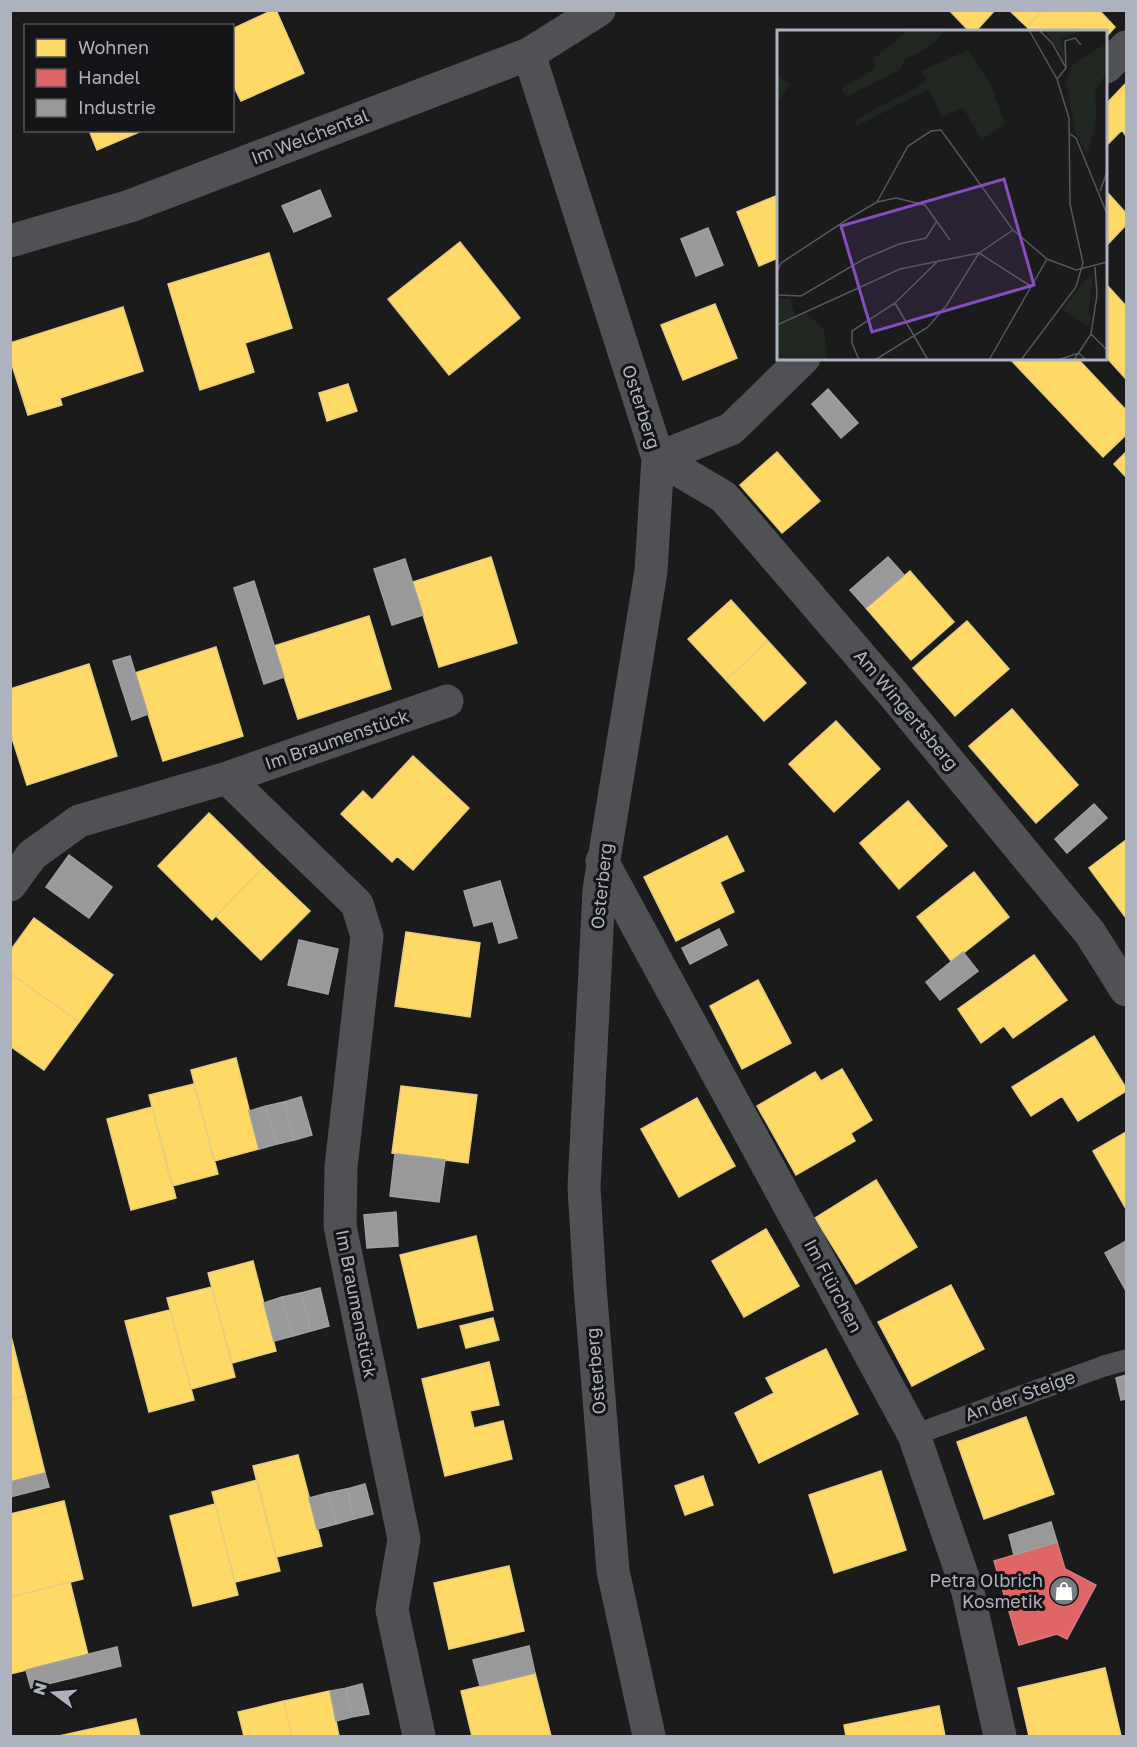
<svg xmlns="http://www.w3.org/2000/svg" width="1137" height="1747" viewBox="0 0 1137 1747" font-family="'Golos Text',sans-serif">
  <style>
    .homes { fill: #ffd966; stroke: #e6cd80; stroke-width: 1.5 }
    .shops { fill: #e06666; stroke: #d07d80; stroke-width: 1.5 }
    .industry { fill: #999; stroke: #9fa0a4; stroke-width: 1.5 }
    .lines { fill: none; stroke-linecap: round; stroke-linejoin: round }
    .lane { stroke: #505155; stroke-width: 21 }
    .street { stroke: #505155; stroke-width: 33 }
    .labels { text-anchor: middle; stroke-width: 6; stroke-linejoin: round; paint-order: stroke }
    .street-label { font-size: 18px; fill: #acb2be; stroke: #151518 }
    .poi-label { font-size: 18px; fill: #acb2be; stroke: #151518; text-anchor: end }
    .inset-road { fill: none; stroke: #55575d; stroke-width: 1.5 }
    .view { fill: #874ebf; fill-opacity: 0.15; stroke: #874ebf; stroke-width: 3 }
    .inset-edge { fill: none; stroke: #acb2be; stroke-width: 3 }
  </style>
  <rect width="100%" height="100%" fill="#1b1b1c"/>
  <!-- homes -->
  <path class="homes" d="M273 10H276L304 73 241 101 232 83V29Z
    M949 10H995L975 32H970Z
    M1009 10H1043L1027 27Z
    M1043 10H1099L1115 27 1106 37V32H1031L1027 27Z
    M1126 83V136L1122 130 1106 146V104Z
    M89 130H144L97 150Z
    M1106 191 1126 213V225L1106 246Z
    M778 195V258L759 266 737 212Z
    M460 242 520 318 449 375 388 299Z
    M269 253 292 328 245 343 254 372 200 390 168 284Z
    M1106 284 1126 306V379L1106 357Z
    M715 304 737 358 683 380 661 325Z
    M123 307 143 371 60 398 62 405 28 415 10 359V343Z
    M1009 358H1077L1126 410V435L1103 457Z
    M348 384 357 411 327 421 319 393Z
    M777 452 820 501 782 533 740 485Z
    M1126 452V477L1114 464Z
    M491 557 517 643 439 667 413 582Z
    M910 571 954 622 911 660 866 608Z
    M731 600 768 641 726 680 688 639Z
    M369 616 391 689 298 719 274 646Z
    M967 621 1009 669 955 716 913 668Z
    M768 641 806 683 764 721 726 680Z
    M216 647 243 736 163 761 135 673Z
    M89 664 117 756 27 785 10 732V689Z
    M1012 709 1078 785 1036 823 969 746Z
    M836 721 880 769 834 812 789 764Z
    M413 756 469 808 413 870 397 856 392 862 341 814 363 791 372 800Z
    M908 801 947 846 899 889 860 843Z
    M209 813 264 867 212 920 158 866Z
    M727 836 744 871 720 882 734 912 676 941 644 877Z
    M1126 840V918L1089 868Z
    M264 867 310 911 261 960 216 916Z
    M974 872 1009 917 952 962 917 917Z
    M34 918 113 975 79 1022 10 973V951Z
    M406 932 480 943 470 1017 395 1006Z
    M1034 955 1067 1000 1013 1038 1004 1026 981 1043 958 1009Z
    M10 973 79 1022 44 1070 10 1046Z
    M758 980 791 1043 742 1069 710 1006Z
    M1094 1036 1126 1088V1091L1078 1121 1062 1096 1031 1116 1012 1087Z
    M236 1058 259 1149 214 1161 191 1070Z
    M842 1069 872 1120 851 1133 855 1141 796 1175 757 1106 815 1072 821 1081Z
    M194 1084 218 1174 172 1186 149 1095Z
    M401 1086 477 1095 468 1163 392 1153Z
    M697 1098 735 1166 679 1197 641 1129Z
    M152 1107 176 1198 131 1210 107 1119Z
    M1126 1132V1209L1093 1151Z
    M876 1180 917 1247 856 1284 815 1218Z
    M766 1229 799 1286 744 1317 712 1261Z
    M476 1236 493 1310 418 1328 400 1255Z
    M253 1261 276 1351 232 1363 208 1273Z
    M951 1285 984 1349 912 1386 878 1322Z
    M212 1287 235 1377 191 1389 167 1298Z
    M170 1310 194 1400 149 1412 125 1321Z
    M493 1318 499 1340 466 1348 460 1326Z
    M10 1332 26 1396 10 1400Z
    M826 1349 858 1414 759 1463 735 1413 774 1393 766 1378Z
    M489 1362 499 1405 470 1411 474 1428 503 1421 512 1459 445 1476 422 1379Z
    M26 1396 45 1473 10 1482V1400Z
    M1026 1417 1054 1494 984 1519 957 1442Z
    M298 1455 322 1546 276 1557 253 1466Z
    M881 1471 906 1550 834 1573 809 1495Z
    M703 1476 713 1505 685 1515 675 1486Z
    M257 1480 280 1571 235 1582 212 1492Z
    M64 1501 83 1579 10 1597V1514Z
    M215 1504 238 1595 193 1606 170 1516Z
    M509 1566 524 1631 449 1649 434 1583Z
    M70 1582 88 1655 10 1674V1597Z
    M1105 1668 1121 1736H1029L1018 1688Z
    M535 1673 551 1736H472L461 1691Z
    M330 1691 339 1736H292L284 1701Z
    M284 1701 292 1736H244L238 1712Z
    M939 1706 945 1736H846L844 1725Z
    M136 1719 140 1736H59Z"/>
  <!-- shops -->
  <path class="shops" d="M1057 1542 1065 1569 1096 1585 1067 1639 1057 1634 1019 1645 994 1561Z"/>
  <!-- industry -->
  <path class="industry" d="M320 190 331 216 294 232 282 206Z
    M708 228 723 265 696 276 681 239Z
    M828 389 858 423 841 438 812 404Z
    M888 557 904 575 866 608 850 590Z
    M405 559 423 615 392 625 374 569Z
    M254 581 284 677 264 684 234 588Z
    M130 656 148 714 132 720 113 661Z
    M1094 804 1107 818 1067 853 1055 839Z
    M69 855 112 887 89 918 46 887Z
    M500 881 517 938 499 943 493 921 474 926 464 891Z
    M719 929 727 945 690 964 682 948Z
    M299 940 338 949 328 994 288 985Z
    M963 952 978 971 940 1000 926 982Z
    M301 1097 312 1135 294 1140 284 1102Z
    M284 1102 294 1140 277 1144 266 1106Z
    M266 1106 277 1144 259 1149 249 1111Z
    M395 1154 445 1160 439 1202 390 1196Z
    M396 1212 398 1246 367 1248 364 1215Z
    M1126 1241V1291L1105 1253Z
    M320 1288 329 1326 311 1331 301 1293Z
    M301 1293 311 1331 293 1336 282 1297Z
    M282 1297 293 1336 274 1341 264 1303Z
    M1126 1375V1399L1121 1400 1116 1378Z
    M45 1473 49 1487 10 1497V1482Z
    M365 1484 373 1514 354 1519 347 1489Z
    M347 1489 354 1519 336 1524 328 1493Z
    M328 1493 336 1524 317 1529 309 1498Z
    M1051 1522 1057 1542 1014 1555 1009 1535Z
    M529 1646 535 1673 480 1686 473 1660Z
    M117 1647 121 1666 31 1688 26 1670Z
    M362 1684 369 1714 352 1717 346 1688Z
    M346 1688 352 1717 336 1721 330 1691Z"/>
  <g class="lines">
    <!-- lane -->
    <path class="lane" d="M914 1435 1104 1366 1126 1360"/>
    <!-- street -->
    <path class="street" d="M529 54 658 458 651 571 599 890 584 1187 590 1287 613 1571 649 1736
      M1106 67 1126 47
      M10 241 130 206 529 54 599 10
      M658 458 724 497 894 695 1090 933 1126 990
      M658 458 731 429 804 358
      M227 778 357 904 367 936 341 1167 340 1226 404 1539 392 1610 419 1736
      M602 861 914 1435 968 1592 1000 1736
      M10 885 32 855 79 821 227 778 447 701"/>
  </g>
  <!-- icons -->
  <defs>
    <g id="shop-disc" transform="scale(1.5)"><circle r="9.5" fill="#797d85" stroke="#151518"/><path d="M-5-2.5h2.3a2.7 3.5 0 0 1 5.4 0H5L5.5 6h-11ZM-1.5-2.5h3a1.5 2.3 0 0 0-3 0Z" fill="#fff"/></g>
  </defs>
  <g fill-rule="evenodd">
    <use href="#shop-disc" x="1064" y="1591"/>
  </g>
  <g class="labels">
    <!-- street labels -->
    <g class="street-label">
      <text transform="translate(310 137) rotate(-21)" y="6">Im Welchental</text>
      <text transform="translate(641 407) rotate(72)" y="6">Osterberg</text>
      <text transform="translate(906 710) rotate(50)" y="6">Am Wingertsberg</text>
      <text transform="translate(337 740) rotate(-19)" y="6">Im Braumenstück</text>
      <text transform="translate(602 886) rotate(-84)" y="6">Osterberg</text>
      <text transform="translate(833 1286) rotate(62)" y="6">Im Flürchen</text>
      <text transform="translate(356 1304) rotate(79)" y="6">Im Braumenstück</text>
      <text transform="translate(596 1371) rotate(-95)" y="6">Osterberg</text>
      <text transform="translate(1020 1396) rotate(-20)" y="6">An der Steige</text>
    </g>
    <!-- poi labels -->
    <g class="poi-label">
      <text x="1043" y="1587">Petra Olbrich<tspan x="1043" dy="21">Kosmetik</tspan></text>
    </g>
  </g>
  <!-- overview -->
  <g transform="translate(777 30)">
    <rect width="330" height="330" fill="#1b1b1c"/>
    <path d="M131 0H169L155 15 127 30 124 39 69 67 64 59 98 38 97 29ZM268 0H317L302 1 284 9 288 30ZM330 13V42L318 61 319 89 311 125 299 104 289 53 295 35ZM191 20 215 57 228 94 222 99 204 110 186 77 165 88 152 59 80 96 78 90 149 52 144 41ZM0 45 13 54 0 73ZM316 245 311 284 315 286 311 297 285 280 308 250ZM0 268 13 269 18 286 29 282 47 299 50 330H0Z" fill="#1f2720"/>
    <path class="inset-road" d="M262 0 275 13 289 38 280 49M289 38 288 11 298 8 304 15M293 104 299 108 330 184M323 161 330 142M100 172 131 116 154 101 164 100 236 200 270 229 299 240 330 232M202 223 255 257M0 242 4 233 71 189 100 172 119 168 148 175 173 210M0 265 24 266 87 229 122 214 149 208 160 191M118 273 151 330M0 295 123 239 202 223 236 200M314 304 330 320M82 330 75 313V301L118 273 162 230M98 330 151 297 169 276 202 223M212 330 270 229M244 330 299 257 306 233 293 174 292 88 280 49 252 0M280 330 302 323 309 330M297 330 314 304 320 265 318 237"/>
    <path class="view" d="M227 149 257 255 95 302 64 196Z"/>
    <rect width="330" height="330" class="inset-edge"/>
  </g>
  <!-- border -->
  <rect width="1137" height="1747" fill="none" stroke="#acb2be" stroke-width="24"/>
  <!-- legend -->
  <rect x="24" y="24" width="210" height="108" fill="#151518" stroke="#51545a" stroke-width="1.5"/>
  <rect x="36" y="39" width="30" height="18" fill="#ffd966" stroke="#51545a" stroke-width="1.5"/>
  <text x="78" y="54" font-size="18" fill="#acb2be">Wohnen</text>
  <rect x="36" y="69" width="30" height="18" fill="#e06666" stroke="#51545a" stroke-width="1.5"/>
  <text x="78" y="84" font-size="18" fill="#acb2be">Handel</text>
  <rect x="36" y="99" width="30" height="18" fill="#999999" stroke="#51545a" stroke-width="1.5"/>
  <text x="78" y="114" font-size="18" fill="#acb2be">Industrie</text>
  <!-- north arrow -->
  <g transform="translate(54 1693) rotate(286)" stroke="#151518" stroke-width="4.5" paint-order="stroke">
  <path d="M0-4.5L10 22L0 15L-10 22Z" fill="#acb2be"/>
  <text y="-9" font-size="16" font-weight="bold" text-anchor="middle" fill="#acb2be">N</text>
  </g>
</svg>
